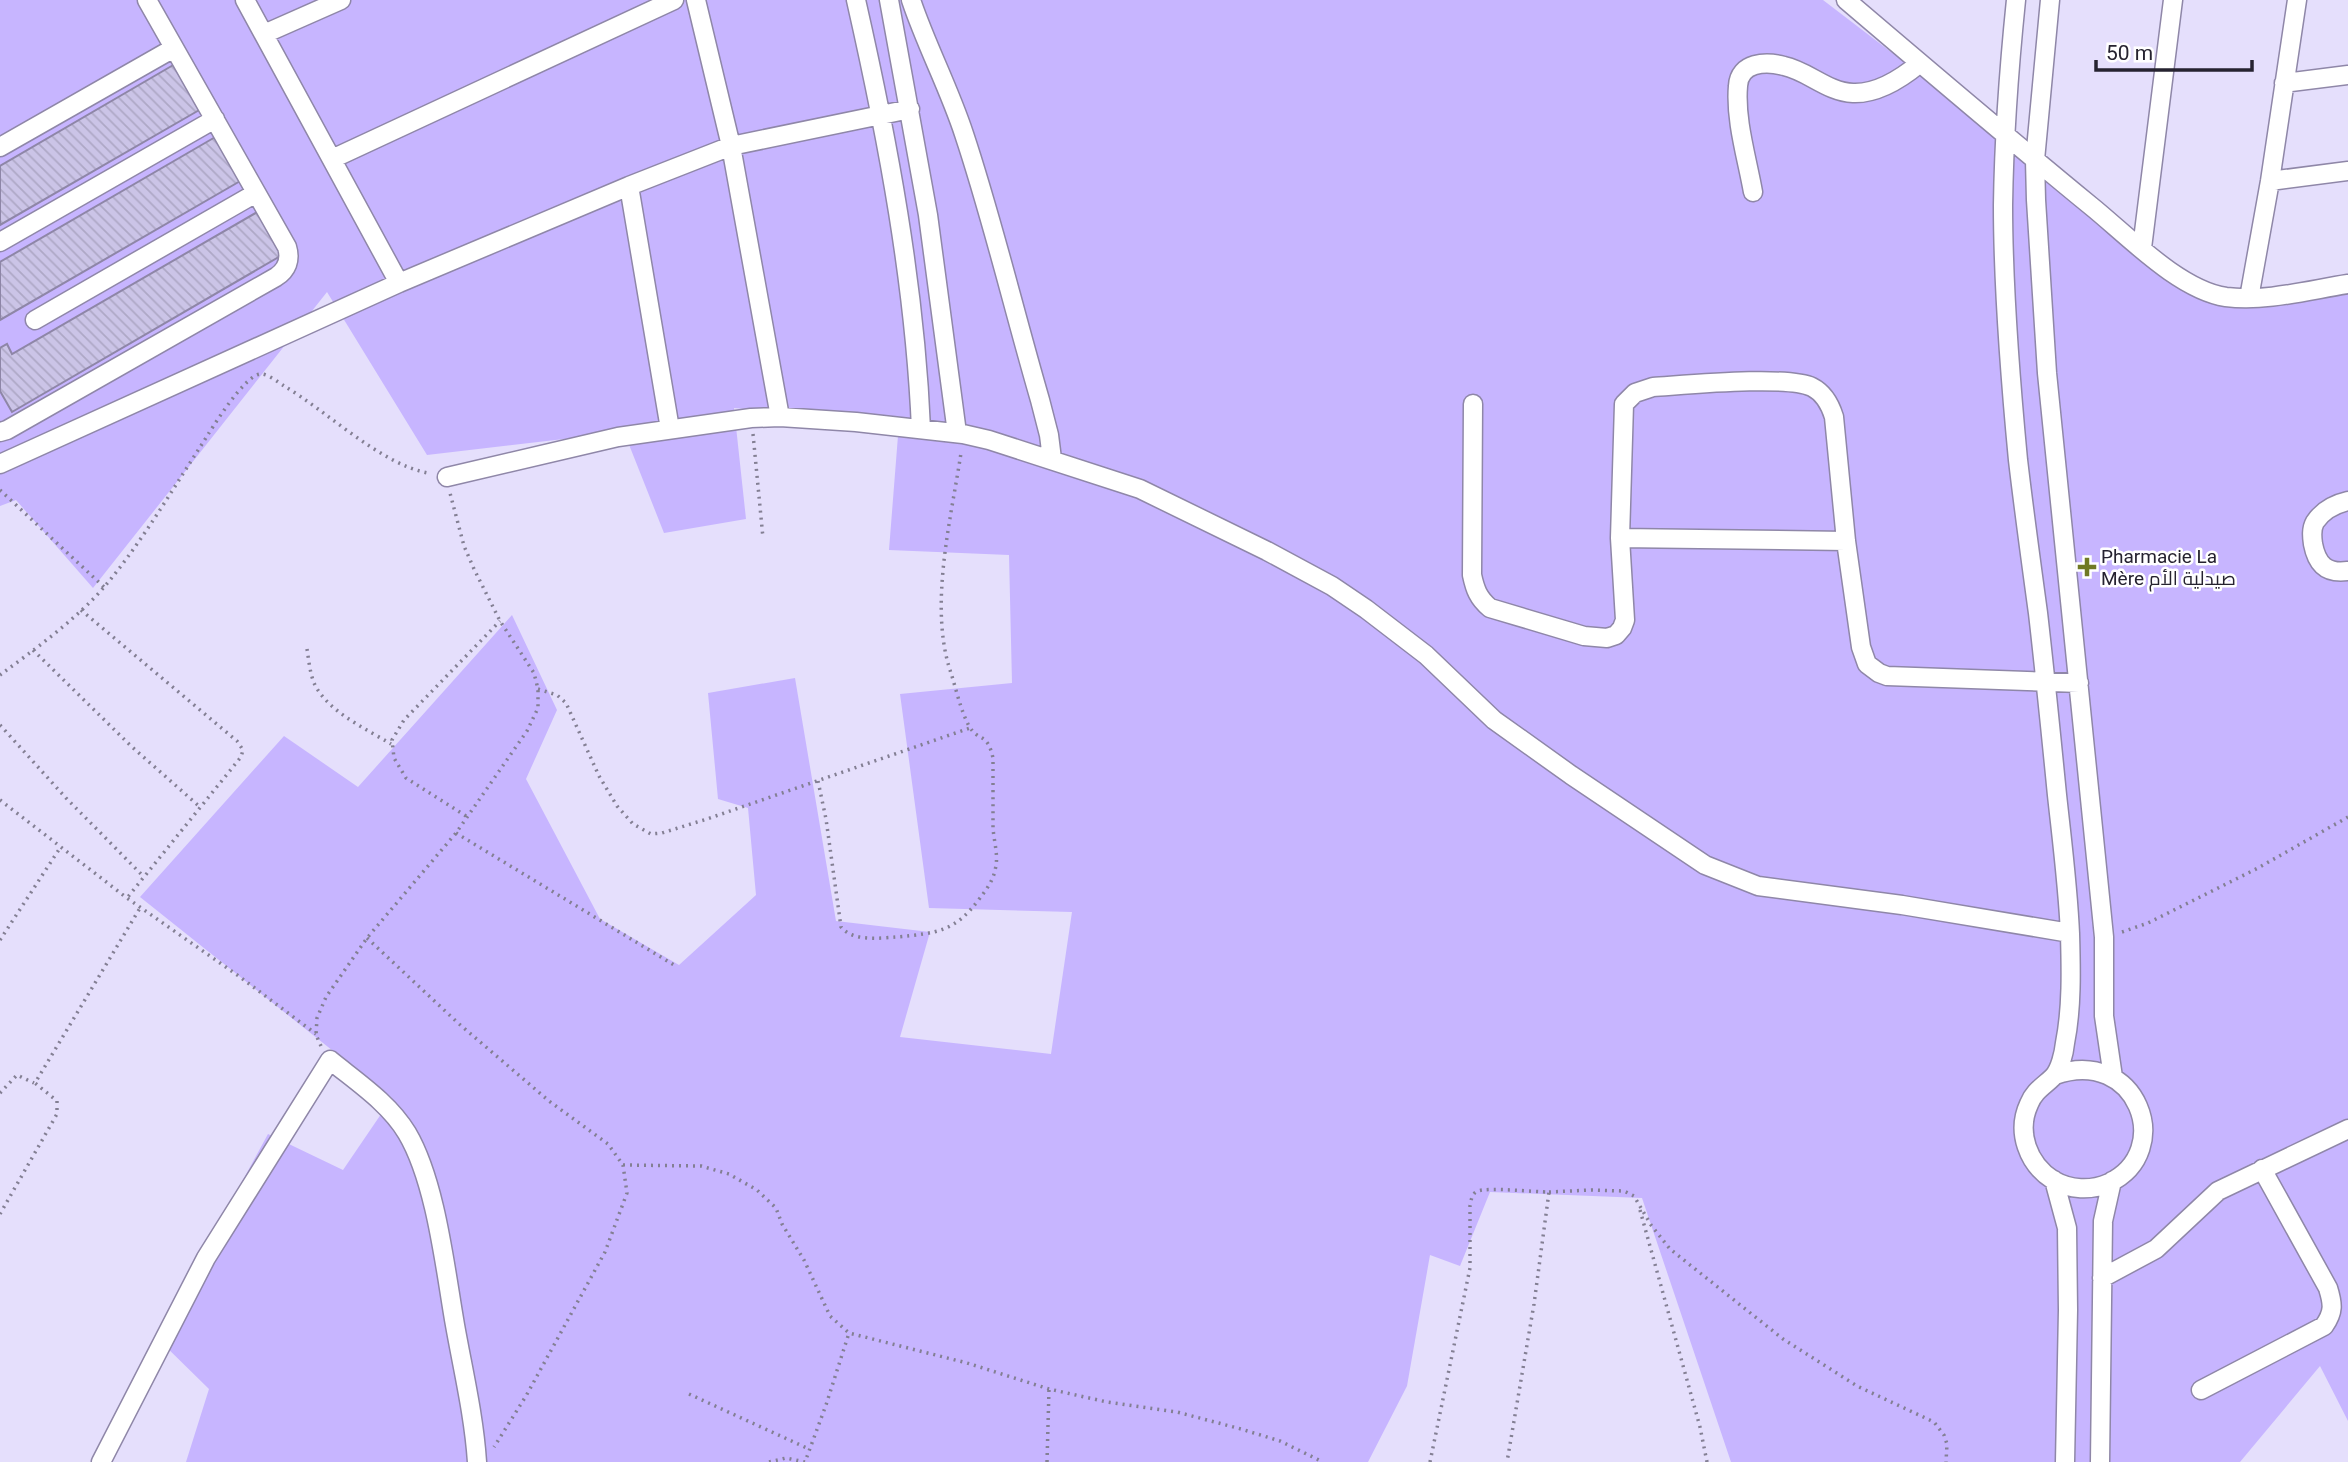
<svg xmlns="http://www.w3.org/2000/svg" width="2348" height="1462" viewBox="0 0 2348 1462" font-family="Roboto,Cairo,sans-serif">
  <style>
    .grass { fill: #c7b5ff }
    .building { fill: url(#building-back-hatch); stroke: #8e86a7; stroke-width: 2 }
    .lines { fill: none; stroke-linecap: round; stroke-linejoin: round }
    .street-casing { stroke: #8f87a8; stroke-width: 21 }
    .path { stroke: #837f93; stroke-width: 3.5; stroke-dasharray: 2 5; stroke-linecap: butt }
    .street { stroke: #fff; stroke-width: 18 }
    .poi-dot { fill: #707924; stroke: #fff; stroke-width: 2.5 }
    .labels { text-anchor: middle; stroke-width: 5; stroke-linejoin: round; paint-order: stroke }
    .poi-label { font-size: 19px; fill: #262330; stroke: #fff; text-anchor: start }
  </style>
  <defs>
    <pattern id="building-back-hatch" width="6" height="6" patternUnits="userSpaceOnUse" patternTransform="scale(1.75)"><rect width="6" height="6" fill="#cbc4e7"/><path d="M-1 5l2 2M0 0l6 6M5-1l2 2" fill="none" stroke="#aea8c6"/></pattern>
  </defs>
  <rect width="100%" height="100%" fill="#e5dffc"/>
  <!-- grass -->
  <path class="grass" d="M0 0H1823L2222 305 2348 291V1421L2320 1366 2240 1462H1731L1642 1198 1490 1192 1460 1266 1430 1255 1407 1386 1368 1462H186L209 1389 157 1338 268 1134 343 1170 392 1098 140 897 284 736 358 787 512 615 557 710 526 779 600 919 679 965 756 895 748 808 718 799 708 693 795 678 836 921 930 932 900 1037 1051 1054 1072 912 929 908 900 694 1012 683 1009 555 889 550 899 423 734 408 746 519 664 533 624 432 427 455 327 292 93 588 16 500 0 506Z"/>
  <!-- building -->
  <path class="building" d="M175 64 201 109 0 225V166Z
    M217 136 242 180 0 320V262Z
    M259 211 284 254 12 412 0 391V348L7 344 12 354Z"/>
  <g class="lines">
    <!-- street casing -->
    <g class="street-casing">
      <path id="street" d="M245 0 399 283
        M696 0 731 146 780 417
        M856 0C888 141 915 285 921 429
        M889 0 928 215 957 433
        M911 0C926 45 949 88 964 134 993 221 1014 311 1040 400L1049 435 1052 459
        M1846 0C1927 69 2008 138 2091 206 2127 235 2179 290 2226 297 2266 302 2309 290 2348 284
        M2016 0C2009 68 2004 137 2003 205 2003 290 2010 376 2018 460 2024 511 2031 562 2038 613 2045 674 2051 734 2057 795 2062 841 2068 887 2070 934 2071 969 2072 1008 2065 1043 2064 1053 2060 1070 2053 1077 2044 1086 2034 1091 2029 1104 2016 1132 2028 1164 2053 1180 2070 1190 2091 1191 2109 1183 2176 1151 2137 1046 2055 1075
        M2050 0 2035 160 2036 200 2047 373 2104 937V1016L2113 1077
        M264 34 341 0
        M2284 83 2348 75
        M0 147 174 48
        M332 159 674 0
        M2270 181 2348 171
        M629 186 670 429
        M1753 192C1747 158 1735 120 1738 86 1739 62 1766 61 1784 66 1808 71 1827 92 1853 93 1878 94 1902 78 1920 63
        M0 242 215 119
        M2142 248 2173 0
        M2249 298 2270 181 2297 0
        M35 320 256 193
        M1473 404 1472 575C1475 589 1478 598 1490 608L1584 636 1607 638 1616 635 1622 628 1625 620 1620 538 1624 404 1635 393 1653 387C1685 385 1787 375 1812 387 1824 393 1830 404 1834 417L1846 541 1861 647 1867 664 1879 673 1887 676 2079 683
        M0 432 7 430 276 277C287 270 291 260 287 247L147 0
        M0 464 399 283 629 186 731 146 910 109
        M447 477 618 437 751 418 780 417 856 422 963 434 989 440 1140 489 1267 551 1332 586 1366 609 1426 655 1494 720 1571 775 1705 865 1758 886 1902 905 2070 933
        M2348 501C2335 504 2323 510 2315 522 2311 529 2312 537 2313 544 2317 565 2327 574 2348 571
        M1620 538 1846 541
        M2054 1180 2067 1228 2068 1310 2065 1462
        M2102 1278 2156 1249 2218 1191 2348 1129
        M2201 1390 2324 1326C2334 1312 2333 1304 2328 1288L2262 1169
        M101 1462 206 1258 330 1060C357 1082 389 1103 407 1133 436 1182 445 1268 455 1325 463 1370 474 1416 477 1462
        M2100 1462 2103 1221 2112 1181"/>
    </g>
    <!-- path -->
    <path class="path" d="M753 434 763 538
      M0 490 104 587
      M81 610 237 741 243 750 241 757 127 898
      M307 649C309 661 310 676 316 687 331 713 366 729 391 744
      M33 650 131 746 200 807
      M0 675C34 650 78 618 105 586 142 542 172 490 204 441 212 428 245 374 261 374 268 374 278 382 284 386 327 411 380 464 428 473
      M538 689 557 695 566 703 599 776 617 806 633 824 651 834 662 833 707 819 970 728
      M0 725 66 798 144 877
      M818 781 826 819 841 927C853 942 880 938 897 937 937 933 955 932 980 898 986 890 993 881 995 870 999 857 994 842 993 828 993 805 993 781 993 758 987 731 979 743 969 726 960 709 956 688 950 670 929 605 951 519 961 453
      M0 800 127 898 240 977 316 1034
      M466 816 406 778 394 758 392 740 404 720 500 621
      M456 833 674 965
      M2122 932 2148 923 2258 868 2348 817
      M367 938 458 1023 549 1101 608 1144 623 1165 627 1193 605 1252 526 1396 494 1447
      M0 940 60 848
      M321 1046 316 1035 317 1018 326 997 367 938 456 833 527 731 538 708V689L534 673 500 621 474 569 464 546 450 493
      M0 1093 17 1075 34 1083
      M623 1165 701 1166 729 1174 757 1190 776 1208 782 1224 804 1260 830 1316 849 1333 967 1363 1049 1389 1107 1402 1177 1412 1241 1429 1280 1441 1323 1462
      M1549 1192 1591 1190 1624 1191 1634 1196 1651 1225 1670 1249 1783 1339 1857 1386 1934 1422 1944 1435 1947 1444 1946 1462
      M1640 1210 1700 1427 1707 1462
      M0 1214 57 1114V1101L35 1083 140 908
      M689 1394 809 1449
      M769 1462 786 1458 805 1462 826 1405 849 1333
      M1047 1462 1049 1389
      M1430 1462 1470 1268V1206C1471 1200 1472 1193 1478 1191 1488 1187 1535 1192 1549 1192L1534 1304 1507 1462"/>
    <!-- street -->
    <use href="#street" class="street"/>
  </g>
  <!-- markers -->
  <path class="poi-dot" d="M2083.5 556.5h7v7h7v7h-7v7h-7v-7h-7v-7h7z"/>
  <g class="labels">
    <!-- poi labels -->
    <g class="poi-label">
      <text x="2101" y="563">Pharmacie La<tspan x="2101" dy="22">Mère صيدلية الأم</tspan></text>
    </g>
  </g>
  <!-- scale -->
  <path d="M2096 60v10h156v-10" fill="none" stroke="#262330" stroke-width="3.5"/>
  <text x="2106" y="60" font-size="21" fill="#262330" stroke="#ffffff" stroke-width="5" paint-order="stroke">50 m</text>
</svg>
